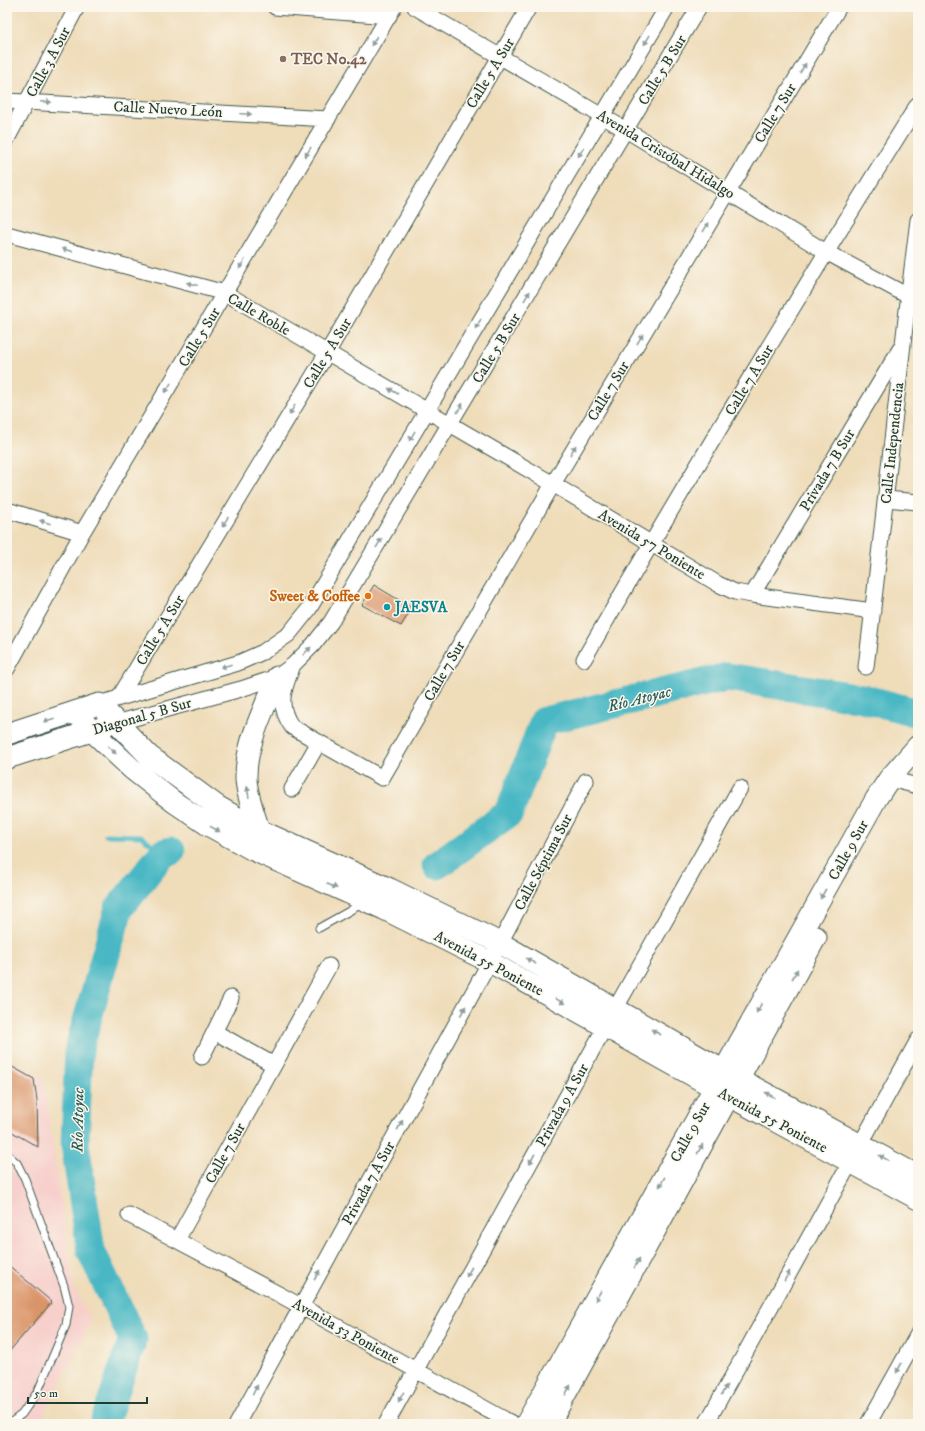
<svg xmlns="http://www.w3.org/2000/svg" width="925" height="1431" viewBox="0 0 925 1431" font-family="'IM FELL DW Pica',serif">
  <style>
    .built { fill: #f7d0cc }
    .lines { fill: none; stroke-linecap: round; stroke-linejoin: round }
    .stream { stroke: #4ab8c4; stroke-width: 5 }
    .river { stroke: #4ab8c4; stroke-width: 29 }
    .building { fill: #da9469 }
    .lane-casing { stroke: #3e5548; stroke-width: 9 }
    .street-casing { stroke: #3e5548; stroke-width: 17 }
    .secondary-casing { stroke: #3e5548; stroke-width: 23 }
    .lane { stroke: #fff; stroke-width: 7 }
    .street { stroke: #fff; stroke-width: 15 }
    .secondary { stroke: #fff; stroke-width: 21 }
    .oneway { fill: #8f9e9a }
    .education-dot { fill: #8d6e63; stroke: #fbf7ec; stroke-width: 1.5 }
    .food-dot { fill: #e8710a; stroke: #fbf7ec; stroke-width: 1.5 }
    .culture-dot { fill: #0f9aa8; stroke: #fbf7ec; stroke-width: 1.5 }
    .labels { text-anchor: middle; stroke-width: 3; stroke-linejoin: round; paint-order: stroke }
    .education-label { font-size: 15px; font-weight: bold; fill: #785e54; stroke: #fbf7ec; text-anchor: start }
    .street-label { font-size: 15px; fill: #1f3d34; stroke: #fbf7ec }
    .food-label { font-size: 15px; font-weight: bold; fill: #c56008; stroke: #fbf7ec; text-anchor: end }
    .culture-label { font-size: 15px; font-weight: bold; fill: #0d838f; stroke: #fbf7ec; text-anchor: start }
    .water-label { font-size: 16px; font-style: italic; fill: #2a5c58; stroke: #fbf7ec }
  </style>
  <rect width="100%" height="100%" fill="#fbf7ec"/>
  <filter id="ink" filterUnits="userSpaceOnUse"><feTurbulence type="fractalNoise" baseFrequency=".025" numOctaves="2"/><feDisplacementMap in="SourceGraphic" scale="8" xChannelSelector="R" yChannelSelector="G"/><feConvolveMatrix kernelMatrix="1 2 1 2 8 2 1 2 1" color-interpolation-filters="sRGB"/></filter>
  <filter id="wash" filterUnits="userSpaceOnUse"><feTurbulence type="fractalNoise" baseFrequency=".012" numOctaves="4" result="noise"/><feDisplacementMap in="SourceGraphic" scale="16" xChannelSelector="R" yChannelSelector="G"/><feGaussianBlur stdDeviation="0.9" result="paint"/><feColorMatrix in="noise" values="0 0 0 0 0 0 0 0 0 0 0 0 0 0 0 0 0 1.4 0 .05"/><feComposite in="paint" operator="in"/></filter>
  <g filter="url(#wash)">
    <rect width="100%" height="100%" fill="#efdcb9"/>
    <!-- built -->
    <path class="built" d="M7 1058 43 1079 74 1288 91 1320 39 1424H7Z"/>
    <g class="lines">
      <!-- stream -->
      <path class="stream" d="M106 835 141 836 163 853"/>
      <!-- river -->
      <path class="river" d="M437 865 509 813 544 721 727 677 862 698 918 713
        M104 1424 133 1339 91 1251 75 1144 79 1049 119 908 163 853 171 851"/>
    </g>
    <g id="blocks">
      <!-- building -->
      <path class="building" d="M374 585 412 608 401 626 362 605Z
        M7 1064 34 1079 37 1100 38 1147 7 1129Z
        M7 1264 52 1302 7 1354Z"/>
    </g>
  </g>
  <g filter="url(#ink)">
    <use href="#blocks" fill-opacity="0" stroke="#3e5548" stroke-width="1"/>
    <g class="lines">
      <!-- lane casing -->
      <g class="lane-casing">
        <path id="lane" d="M319 928 351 910 361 902
          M7 1154 17 1163 25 1179 64 1286 69 1306 66 1325 38 1391 22 1414 9 1424"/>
      </g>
      <!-- street casing -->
      <g class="street-casing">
        <path id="street" d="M275 7 389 16
          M415 7 626 130 826 252 908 296 918 297
          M7 101 328 119
          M7 139 77 7
          M7 234 225 293 553 484 718 584 735 592 752 595 873 611
          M887 499 918 502
          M7 510 82 533
          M752 595 900 349
          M584 659C692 472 804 287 918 104
          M293 665C284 689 276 704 292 727L382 778 553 484 839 7
          M866 667C884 518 899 369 918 220
          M7 669 82 533 394 7
          M120 696 327 353 529 7
          M99 704 238 663 263 652 289 634 309 609 667 7
          M116 723 241 689 277 677 293 665 313 645 331 622 699 7
          M889 779 918 786
          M292 789 319 742
          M215 1032 274 1065
          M202 1057 231 998
          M129 1215 284 1297 513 1424
          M177 1240 329 966
          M237 1424 500 943 586 781
          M386 1424 605 1027 740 788
          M706 1424 918 1040
          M868 1424 918 1334"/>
      </g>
      <!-- secondary casing -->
      <g class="secondary-casing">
        <path id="secondary" d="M75 712 91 730 132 769 174 802 208 825 253 850 384 909 490 962 715 1088 918 1199
          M7 734 99 704 149 756 217 806 259 830 390 889 500 943 724 1071 918 1176
          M7 758 104 727
          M259 830C254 813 247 796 246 779 245 744 265 708 277 677
          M526 1424 876 799 889 779 918 746
          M549 1424 816 937"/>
      </g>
      <!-- lane -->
      <use href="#lane" class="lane"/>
      <!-- street -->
      <use href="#street" class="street"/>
      <!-- secondary -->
      <use href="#secondary" class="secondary"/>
    </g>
    <!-- one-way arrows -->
    <defs><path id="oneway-solid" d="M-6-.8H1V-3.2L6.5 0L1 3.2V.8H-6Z"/></defs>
    <g class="oneway">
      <use href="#oneway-solid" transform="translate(647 40) rotate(121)"/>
      <use href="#oneway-solid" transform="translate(374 41) rotate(121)"/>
      <use href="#oneway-solid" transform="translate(803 68) rotate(-59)"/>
      <use href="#oneway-solid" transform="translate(46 102) rotate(3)"/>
      <use href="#oneway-solid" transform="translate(246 114) rotate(3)"/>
      <use href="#oneway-solid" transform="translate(308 152) rotate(121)"/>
      <use href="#oneway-solid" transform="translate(581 152) rotate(121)"/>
      <use href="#oneway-solid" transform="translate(706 227) rotate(-59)"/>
      <use href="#oneway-solid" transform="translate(67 250) rotate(-165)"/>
      <use href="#oneway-solid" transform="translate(242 264) rotate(121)"/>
      <use href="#oneway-solid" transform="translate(192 284) rotate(-165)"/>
      <use href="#oneway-solid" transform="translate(527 296) rotate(-59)"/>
      <use href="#oneway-solid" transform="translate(478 324) rotate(121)"/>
      <use href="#oneway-solid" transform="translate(640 339) rotate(-59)"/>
      <use href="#oneway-solid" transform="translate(168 388) rotate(121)"/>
      <use href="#oneway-solid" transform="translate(393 391) rotate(-150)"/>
      <use href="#oneway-solid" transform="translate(460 408) rotate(-59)"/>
      <use href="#oneway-solid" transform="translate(292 410) rotate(121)"/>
      <use href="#oneway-solid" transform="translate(412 436) rotate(121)"/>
      <use href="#oneway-solid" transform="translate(573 450) rotate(-59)"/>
      <use href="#oneway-solid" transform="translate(45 522) rotate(-163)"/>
      <use href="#oneway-solid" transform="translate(225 522) rotate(121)"/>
      <use href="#oneway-solid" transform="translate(379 543) rotate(-59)"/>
      <use href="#oneway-solid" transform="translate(307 651) rotate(-45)"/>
      <use href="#oneway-solid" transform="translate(226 666) rotate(164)"/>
      <use href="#oneway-solid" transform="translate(49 720) rotate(162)"/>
      <use href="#oneway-solid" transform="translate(112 750) rotate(43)"/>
      <use href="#oneway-solid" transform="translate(248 792) rotate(-99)"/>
      <use href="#oneway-solid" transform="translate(215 829) rotate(29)"/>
      <use href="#oneway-solid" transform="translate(332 886) rotate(24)"/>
      <use href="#oneway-solid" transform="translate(823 894) rotate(119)"/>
      <use href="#oneway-solid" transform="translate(531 961) rotate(-150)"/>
      <use href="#oneway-solid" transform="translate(795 974) rotate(-61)"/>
      <use href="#oneway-solid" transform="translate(560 1001) rotate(29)"/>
      <use href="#oneway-solid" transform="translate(759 1008) rotate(119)"/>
      <use href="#oneway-solid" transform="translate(463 1011) rotate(-61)"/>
      <use href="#oneway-solid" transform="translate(656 1032) rotate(-150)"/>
      <use href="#oneway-solid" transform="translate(770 1095) rotate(-151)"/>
      <use href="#oneway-solid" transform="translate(400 1125) rotate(-61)"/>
      <use href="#oneway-solid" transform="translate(700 1149) rotate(-61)"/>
      <use href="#oneway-solid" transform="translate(884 1158) rotate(-151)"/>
      <use href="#oneway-solid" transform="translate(532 1159) rotate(119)"/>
      <use href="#oneway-solid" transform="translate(662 1182) rotate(119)"/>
      <use href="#oneway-solid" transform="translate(637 1263) rotate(-61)"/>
      <use href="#oneway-solid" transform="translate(469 1272) rotate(119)"/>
      <use href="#oneway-solid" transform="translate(317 1275) rotate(-61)"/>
      <use href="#oneway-solid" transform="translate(787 1276) rotate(-61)"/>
      <use href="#oneway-solid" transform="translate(598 1296) rotate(119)"/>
      <use href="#oneway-solid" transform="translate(899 1368) rotate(119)"/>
      <use href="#oneway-solid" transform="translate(255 1390) rotate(-62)"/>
      <use href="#oneway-solid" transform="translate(568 1390) rotate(-61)"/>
      <use href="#oneway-solid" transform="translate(724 1390) rotate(-61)"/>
      <use href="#oneway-solid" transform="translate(401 1397) rotate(119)"/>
    </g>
  </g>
  <!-- markers -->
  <circle class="education-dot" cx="283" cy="59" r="4"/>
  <circle class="food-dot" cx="368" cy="596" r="4"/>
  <circle class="culture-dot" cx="387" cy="607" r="4"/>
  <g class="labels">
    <!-- education labels -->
    <g class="education-label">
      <text x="291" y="64">TEC N0.42</text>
    </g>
    <!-- street labels -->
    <g class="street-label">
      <text transform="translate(48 62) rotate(-62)" y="5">Calle 3 A Sur</text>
      <text transform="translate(662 70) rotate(-59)" y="5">Calle 5 B Sur</text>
      <text transform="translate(490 73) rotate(-59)" y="5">Calle 5 A Sur</text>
      <text transform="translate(168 109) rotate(3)" y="5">Calle Nuevo León</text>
      <text transform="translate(775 113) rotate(-59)" y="5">Calle 7 Sur</text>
      <text transform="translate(666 154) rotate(31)" y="5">Avenida Cristóbal Hidalgo</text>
      <text transform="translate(259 314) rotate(30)" y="5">Calle Roble</text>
      <text transform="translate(199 337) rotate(-59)" y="5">Calle 5 Sur</text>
      <text transform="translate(496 348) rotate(-59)" y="5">Calle 5 B Sur</text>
      <text transform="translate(327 353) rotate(-59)" y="5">Calle 5 A Sur</text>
      <text transform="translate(749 380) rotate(-59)" y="5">Calle 7 A Sur</text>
      <text transform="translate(608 391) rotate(-59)" y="5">Calle 7 Sur</text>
      <text transform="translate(892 443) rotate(-84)" y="5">Calle Independencia</text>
      <text transform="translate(827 470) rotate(-59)" y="5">Privada 7 B Sur</text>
      <text transform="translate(652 544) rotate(31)" y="5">Avenida 57 Poniente</text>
      <text transform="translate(160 630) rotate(-59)" y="5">Calle 5 A Sur</text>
      <text transform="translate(444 671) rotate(-60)" y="5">Calle 7 Sur</text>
      <text transform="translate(142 716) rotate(-16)" y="5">Diagonal 5 B Sur</text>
      <text transform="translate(848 850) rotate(-61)" y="5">Calle 9 Sur</text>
      <text transform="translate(543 862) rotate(-62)" y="5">Calle Séptima Sur</text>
      <text transform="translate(489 963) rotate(28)" y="5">Avenida 55 Poniente</text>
      <text transform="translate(562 1105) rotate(-61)" y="5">Privada 9 A Sur</text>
      <text transform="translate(773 1120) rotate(28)" y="5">Avenida 55 Poniente</text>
      <text transform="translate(690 1132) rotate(-61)" y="5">Calle 9 Sur</text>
      <text transform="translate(225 1153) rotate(-61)" y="5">Calle 7 Sur</text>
      <text transform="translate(368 1183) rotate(-61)" y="5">Privada 7 A Sur</text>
      <text transform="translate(346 1331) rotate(29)" y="5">Avenida 53 Poniente</text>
    </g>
    <!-- food labels -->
    <g class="food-label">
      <text x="360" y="601">Sweet &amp; Coffee</text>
    </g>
    <!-- culture labels -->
    <g class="culture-label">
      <text x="395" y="612">JAESVA</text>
    </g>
    <!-- water labels -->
    <g class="water-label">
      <text transform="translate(639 698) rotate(-14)" y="6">Río Atoyac</text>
      <text transform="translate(77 1120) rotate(-89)" y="6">Río Atoyac</text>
    </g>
  </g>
  <!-- margin -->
  <rect width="925" height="1431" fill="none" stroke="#fbf7ec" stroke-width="24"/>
  <!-- scale -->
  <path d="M28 1397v6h119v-6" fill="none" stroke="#1f3d34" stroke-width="2"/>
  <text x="34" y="1397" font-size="12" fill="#1f3d34" stroke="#fbf7ec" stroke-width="3" paint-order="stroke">50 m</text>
</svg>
